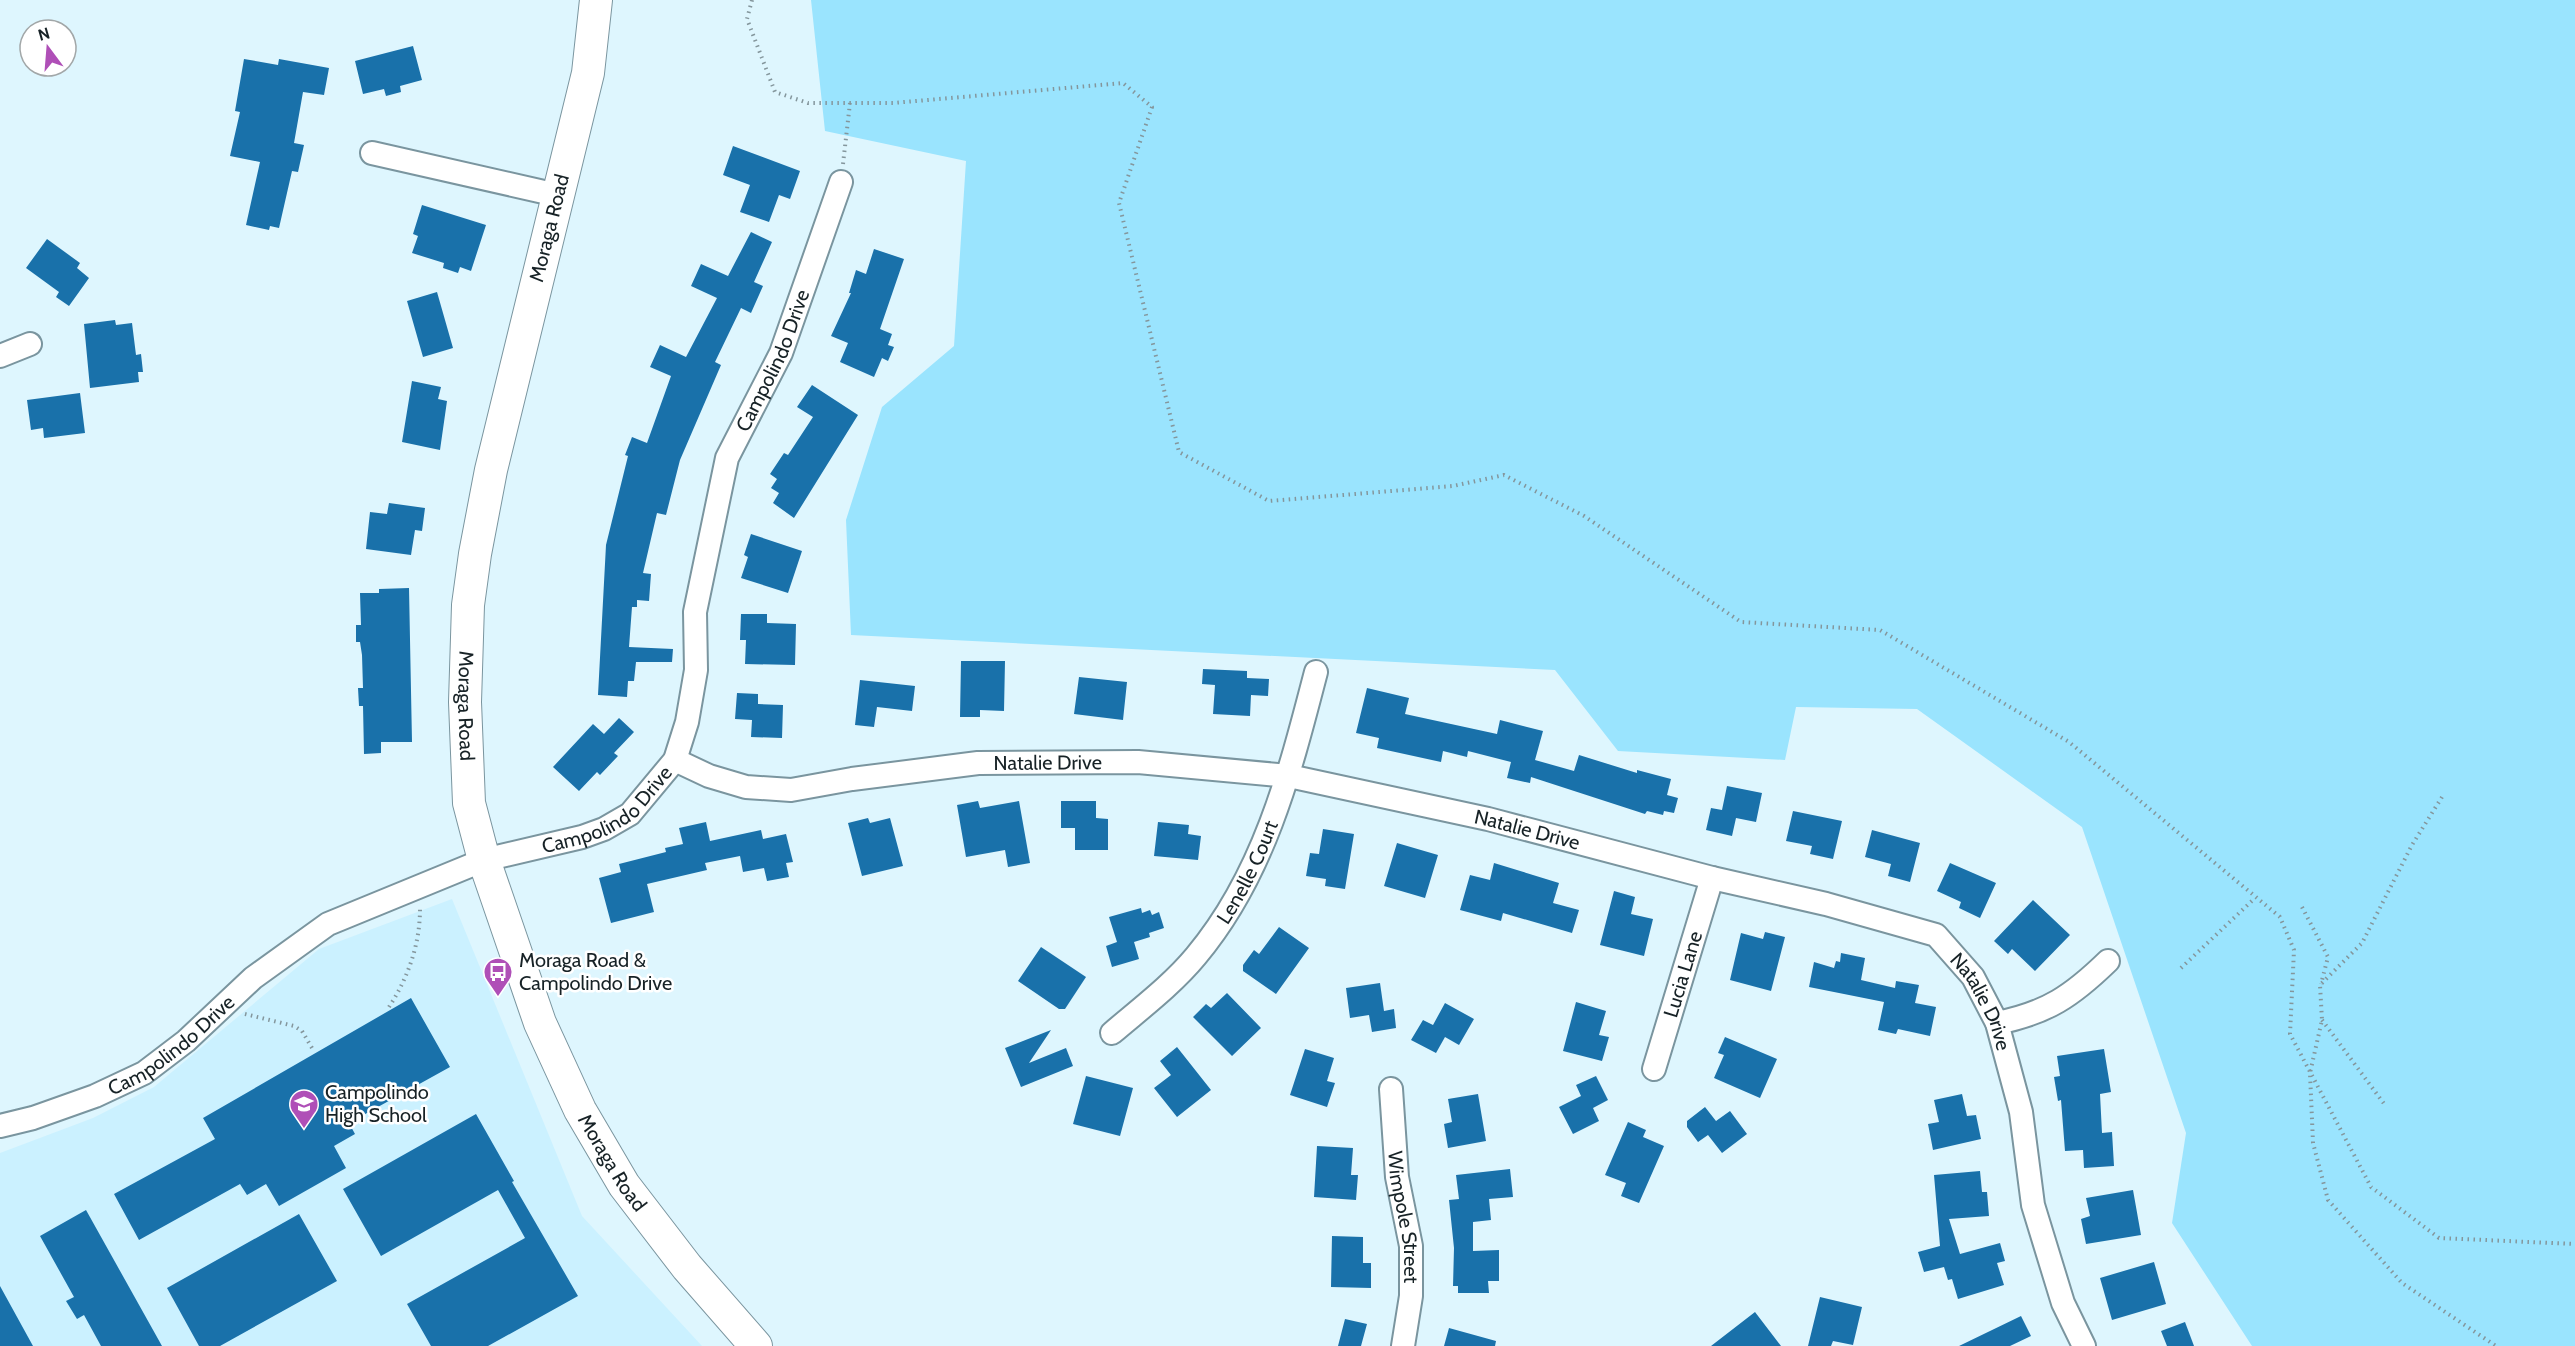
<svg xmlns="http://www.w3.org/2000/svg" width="2575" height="1346" viewBox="0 0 2575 1346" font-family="Cabin,sans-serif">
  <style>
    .built { fill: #cbf1ff }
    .green { fill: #9ae4fe }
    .building { fill: #1971aa }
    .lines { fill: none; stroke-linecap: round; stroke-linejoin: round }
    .street-casing { stroke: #7a959f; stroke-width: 26 }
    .secondary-casing { stroke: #7a959f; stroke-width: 34 }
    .path { stroke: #84969c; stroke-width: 4; stroke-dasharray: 1.5 4.5; stroke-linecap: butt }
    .street { stroke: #fff; stroke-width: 22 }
    .secondary { stroke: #fff; stroke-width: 32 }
    .labels { text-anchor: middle; stroke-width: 5; stroke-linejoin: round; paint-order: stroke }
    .street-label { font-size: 20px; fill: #172226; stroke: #fff }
    .poi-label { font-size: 20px; fill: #172226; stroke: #fff; text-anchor: start }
  </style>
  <rect width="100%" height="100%" fill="#def6fe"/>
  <!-- built -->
  <path class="built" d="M452 899 582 1216 702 1346H0V1153L93 1118 154 1087 319 949Z"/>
  <!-- green -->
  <path class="green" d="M811 0H2575V1346H2252L2172 1223 2186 1133 2082 827 1917 709 1796 707 1785 760 1618 751 1555 670 851 635 846 520 882 407 954 346 966 161 825 131Z"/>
  <!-- building -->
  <path class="building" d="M413 46 422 80 400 86 401 92 386 96 384 89 363 94 355 61Z
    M244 59 278 65 279 59 329 68 324 95 303 92 294 143 304 145 298 172 292 171 279 228 270 226 269 230 246 225 260 162 230 156 240 112 235 111Z
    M733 146 800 171 790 199 779 195 769 222 740 212 750 185 723 175Z
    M422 205 486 225 471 271 460 267 458 273 443 268 444 263 412 253 418 236 413 234Z
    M751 232 772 242 754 282 763 286 751 313 741 308 715 362 721 365 680 460 666 515 657 513 643 573 651 574 649 601 637 600V607H632L629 647 673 649 672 662H636L634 681H628L627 697 598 695 606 545 628 456 625 455 632 437 647 443 671 376 650 367 660 345 686 357 717 298 691 286 701 264 728 276Z
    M47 239 80 263 77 268 89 278 69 306 56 297 59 292 26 268Z
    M874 249 904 259 880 329 892 334 888 345 894 347 888 361 882 358 874 377 840 362 848 343 831 336 851 293H849L856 270 866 274Z
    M437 292 453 348 423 357 407 301Z
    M115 320 116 325 132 323 136 355 141 354 143 372H138L139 382 90 388 84 324Z
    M412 381 441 387 438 399 447 401 440 450 402 442Z
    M812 385 858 415 794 518 773 503 779 493 771 488 777 479 770 474 784 453 788 455 813 417 797 407Z
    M80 393 85 433 44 438 43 428 31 430 27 400Z
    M389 503 425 508 422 531 415 530 411 555 366 549 370 512 387 514Z
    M751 534 802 551 788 593 741 578 748 557 744 555Z
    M409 588 412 742H381V753L364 754 363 706H359L358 688H363L362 655 360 642H356V625H361L360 593H379V589Z
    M741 614H767V623L796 624 795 665 745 664 746 640H740Z
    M961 661H1005L1004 711 980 710V717H960Z
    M1203 669 1247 671V678L1269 679 1268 696 1251 695 1250 716 1213 714 1215 685 1202 684Z
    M1079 677 1127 682 1123 720 1074 714Z
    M860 680 915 686 912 711 877 707 874 727 855 725Z
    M1367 688 1409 698 1405 714 1497 734 1500 720 1543 731 1535 760 1574 771 1579 755 1637 773V770L1671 779 1667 795 1678 798 1674 813 1664 811 1663 815 1647 811 1645 814 1531 777 1530 783 1507 778 1511 762 1468 751 1467 757 1443 751 1441 762 1377 748 1379 738 1356 733Z
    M737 693 758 694V704L783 705 782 738 751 737 752 720 735 719Z
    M619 718 634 732 614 753 618 756 600 775 597 772 579 791 553 767 593 724 604 734Z
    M1727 786 1762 793 1756 822 1736 818 1732 836 1706 830 1711 808 1722 810Z
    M978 801 980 808 1019 801 1030 863 1008 867 1005 850 966 857 957 805Z
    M1061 801H1096V818L1108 819V850H1075V828H1061Z
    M1793 811 1842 821 1833 859 1810 854 1812 846 1786 841Z
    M868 818 870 823 890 818 903 866 862 876 848 823Z
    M706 822 710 841 761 830 763 839 786 834 793 862 786 863 789 877 767 881 764 868 743 872 740 856 705 863 707 870 647 884 654 912 611 923 599 878 621 872 619 864 666 852 665 848 683 844 679 828Z
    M1158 822 1189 825 1188 834 1201 836 1198 860 1154 856Z
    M1323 829 1354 834 1345 889 1325 886 1326 879 1306 876 1310 853 1319 854Z
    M1872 830 1920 843 1910 882 1888 876 1891 864 1865 857Z
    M1397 843 1438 855 1425 898 1384 886Z
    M1494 863 1559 883 1553 903 1579 910 1572 933 1503 913 1501 921 1460 910 1470 875 1490 880Z
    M1950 863 1996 883 1980 918 1959 908 1961 902 1937 891Z
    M1614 891 1635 897 1631 914 1653 919 1644 956 1600 945Z
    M2033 900 2070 935 2035 971 2012 949 2008 954 1994 941Z
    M1141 908 1142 913 1150 910 1152 915 1159 912 1164 928 1149 933 1150 937 1134 942 1139 959 1112 967 1106 946 1117 942 1109 917Z
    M1279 927 1309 948 1276 994 1243 971V965L1254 950 1259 954Z
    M1765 932 1785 937 1771 991 1730 980 1741 933 1763 939Z
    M1041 947 1086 977 1065 1009H1059L1018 981Z
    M1841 953 1865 958 1861 980 1895 988 1896 981 1919 985 1915 1003 1936 1007 1930 1036 1898 1029 1896 1034 1878 1030 1884 1002 1809 987 1814 962 1834 968 1836 961 1840 962Z
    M1380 983 1384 1011 1394 1009 1396 1028 1372 1032 1369 1015 1350 1018 1346 988Z
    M1227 993 1261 1028 1232 1056 1193 1017 1206 1004 1211 1008Z
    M411 998 450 1067 349 1123 355 1134 334 1146 346 1168 279 1206 266 1184 247 1195 240 1184 139 1240 114 1194 215 1139 203 1118Z
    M1576 1002 1606 1011 1599 1035 1609 1037 1602 1061 1563 1051Z
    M1445 1003 1474 1019 1459 1045 1445 1037 1436 1053 1411 1040 1423 1020 1433 1025Z
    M1051 1030 1029 1063 1066 1048 1073 1066 1021 1087 1005 1048Z
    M1725 1037 1777 1059 1760 1098 1714 1078 1724 1055 1718 1053Z
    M1177 1047 1211 1090 1177 1117 1154 1088 1171 1075 1160 1061Z
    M1305 1049 1334 1058 1327 1081 1335 1083 1327 1107 1290 1095Z
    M2104 1049 2111 1092 2100 1094 2102 1133 2112 1132 2114 1166 2084 1168 2083 1150 2065 1151 2061 1100 2058 1101 2054 1077 2060 1076 2057 1056Z
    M1086 1076 1133 1088 1120 1136 1073 1124Z
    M1596 1076 1608 1100 1593 1108 1599 1121 1573 1134 1559 1107 1581 1096 1576 1085Z
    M1478 1094 1486 1141 1448 1148 1444 1124 1452 1122 1448 1099Z
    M1962 1094 1967 1116 1976 1115 1981 1139 1933 1150 1928 1124 1939 1122 1934 1100Z
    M1705 1107 1716 1121 1730 1111 1747 1134 1722 1153 1708 1135 1698 1142 1687 1127V1121Z
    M476 1114 514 1181 512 1182 578 1296 488 1346H431L407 1304 525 1238 498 1190 381 1256 343 1189Z
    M1628 1122 1646 1130 1643 1137 1664 1146 1639 1203 1621 1196 1626 1183 1605 1175Z
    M1317 1146 1353 1148 1351 1175H1358L1356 1200 1314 1197Z
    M1510 1169 1513 1197 1489 1199 1491 1220 1473 1222V1251L1499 1250V1281H1488L1489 1293H1458V1286H1453L1454 1248 1449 1200 1459 1199 1456 1175Z
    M1980 1171 1982 1192H1987L1989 1216 1949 1219 1960 1254 2000 1243 2005 1261 1997 1263 2004 1285 1958 1299 1952 1279 1948 1280 1944 1267 1924 1272 1918 1252 1940 1246 1934 1175Z
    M2133 1190 2141 1235 2086 1244 2081 1219 2090 1216 2086 1198Z
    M86 1210 162 1346H101L84 1315 77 1319 66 1301 74 1297 40 1236Z
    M299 1214 337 1281 220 1346H199L167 1288Z
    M1332 1236 1363 1237V1263H1371V1288L1331 1287Z
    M2154 1262 2166 1304 2112 1320 2100 1278Z
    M0 1286 33 1346H0Z
    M1820 1297 1862 1307 1853 1345 1833 1341 1831 1346H1808Z
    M1755 1312 1781 1346H1711Z
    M2021 1316 2031 1336 2010 1346H1959Z
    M1345 1319 1367 1324 1361 1346H1338Z
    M2185 1322 2194 1346H2167L2161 1331Z
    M1449 1328 1496 1341 1495 1346H1444Z"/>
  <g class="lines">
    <!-- street casing -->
    <g class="street-casing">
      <g id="street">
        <path d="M372 153 557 195"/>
        <path d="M0 356 30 344"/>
        <path id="s1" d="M675 760 709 776 746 787 791 790 852 779 978 763 1138 762 1289 776 1488 819 1712 878 1826 904 1936 935 1973 977 1997 1023 2021 1112 2033 1205 2063 1303 2084 1346"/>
        <path d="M1997 1023C2047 1013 2072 996 2108 961"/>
        <path id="s2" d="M1112 1033C1140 1009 1172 985 1196 956 1264 875 1290 772 1316 672"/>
        <path id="s3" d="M1654 1069 1712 878"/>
        <path id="s4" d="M1391 1089 1397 1177 1411 1246V1296L1403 1346"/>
        <path id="s5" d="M0 1126 33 1118 95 1096 144 1073 186 1041 253 978 328 924 484 860 582 837 604 829 630 814 675 760 687 722 696 670 695 612 727 458 781 353 841 182"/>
      </g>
    </g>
    <!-- secondary casing -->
    <g class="secondary-casing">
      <g id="secondary">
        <path id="s6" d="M596 0 588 73 491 470 475 554 468 605 465 702 469 803 484 860 540 1023 580 1110 624 1185 687 1267 756 1346"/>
      </g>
    </g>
    <!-- path -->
    <path class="path" d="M752 0 747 19 775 92 808 103H893L1123 83 1152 107 1119 203 1179 452 1269 501 1453 486 1504 475 1584 516 1741 622 1880 630 2069 742 2280 917 2294 950 2290 1034 2371 1187 2439 1238 2575 1244
      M843 164 850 103
      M2442 797 2412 845 2362 943 2320 985 2322 1020 2310 1073 2313 1143 2328 1200 2402 1283 2496 1346
      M2302 907 2328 957 2321 984
      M2181 968 2255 898
      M389 1007C408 978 420 944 420 909
      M245 1014 294 1026 302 1031 312 1048
      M2322 1020 2385 1105"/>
    <!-- street -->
    <use href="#street" class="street"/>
    <!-- secondary -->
    <use href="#secondary" class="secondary"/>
  </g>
  <!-- icons -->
  <defs>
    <g id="bus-pin" transform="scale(1.5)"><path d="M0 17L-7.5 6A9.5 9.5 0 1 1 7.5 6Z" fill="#af4fb7" stroke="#fff"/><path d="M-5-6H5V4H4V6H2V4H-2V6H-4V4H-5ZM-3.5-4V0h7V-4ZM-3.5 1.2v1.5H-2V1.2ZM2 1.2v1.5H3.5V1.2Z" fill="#fff"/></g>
    <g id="school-pin" transform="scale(1.5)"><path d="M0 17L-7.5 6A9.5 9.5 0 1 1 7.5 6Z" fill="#af4fb7" stroke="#fff"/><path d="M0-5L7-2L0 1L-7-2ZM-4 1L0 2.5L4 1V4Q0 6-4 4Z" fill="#fff"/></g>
  </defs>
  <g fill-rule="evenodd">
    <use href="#bus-pin" x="498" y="972"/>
    <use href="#school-pin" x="304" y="1104"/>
  </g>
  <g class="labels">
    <!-- street labels -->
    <g class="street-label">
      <text transform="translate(549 228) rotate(-76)" y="7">Moraga Road</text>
      <text dy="7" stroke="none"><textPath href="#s5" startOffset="1200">Campolindo Drive</textPath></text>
      <text dy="7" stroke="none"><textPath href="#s6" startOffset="720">Moraga Road</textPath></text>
      <text dy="7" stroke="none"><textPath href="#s1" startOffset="380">Natalie Drive</textPath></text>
      <text dy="7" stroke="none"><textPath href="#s5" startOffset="696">Campolindo Drive</textPath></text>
      <text dy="7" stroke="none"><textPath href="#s1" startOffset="866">Natalie Drive</textPath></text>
      <text dy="7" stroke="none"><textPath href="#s2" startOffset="213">Lenelle Court</textPath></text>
      <text dy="7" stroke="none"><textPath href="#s3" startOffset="99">Lucia Lane</textPath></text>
      <text dy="7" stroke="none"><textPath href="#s1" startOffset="1370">Natalie Drive</textPath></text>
      <text dy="7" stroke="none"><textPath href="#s5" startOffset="192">Campolindo Drive</textPath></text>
      <text dy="7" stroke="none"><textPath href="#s6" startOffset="1206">Moraga Road</textPath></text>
      <text dy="7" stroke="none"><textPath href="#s4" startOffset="129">Wimpole Street</textPath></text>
    </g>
    <!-- poi labels -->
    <g class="poi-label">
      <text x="519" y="967">Moraga Road &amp;<tspan x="519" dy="23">Campolindo Drive</tspan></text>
      <text x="325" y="1099">Campolindo<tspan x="325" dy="23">High School</tspan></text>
    </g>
  </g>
  <!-- north arrow -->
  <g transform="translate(48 48) rotate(344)"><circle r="28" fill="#ffffff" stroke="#a2a7a8" stroke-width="1.5"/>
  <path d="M0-4.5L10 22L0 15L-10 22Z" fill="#af4fb7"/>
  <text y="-9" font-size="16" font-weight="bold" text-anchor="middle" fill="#172226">N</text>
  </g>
</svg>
